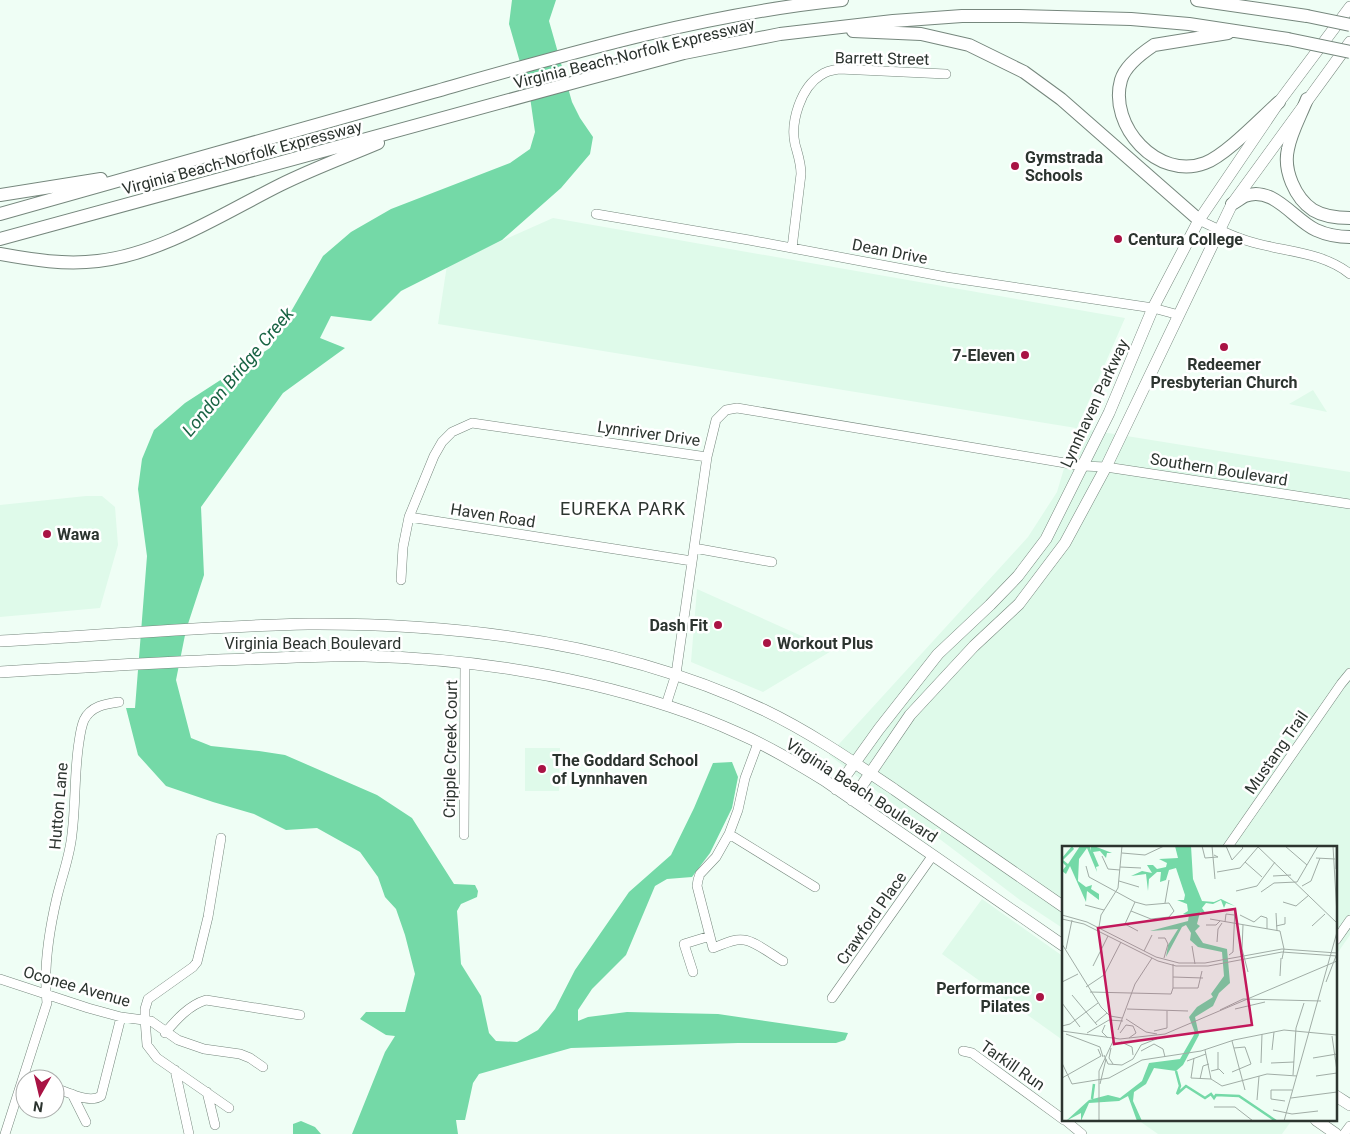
<svg xmlns="http://www.w3.org/2000/svg" width="1350" height="1134" viewBox="0 0 1350 1134" font-family="Roboto,sans-serif">
  <style>
    .built { fill: #dffaea }
    .water { fill: #74d9a7 }
    .lines { fill: none; stroke-linecap: round; stroke-linejoin: round }
    .minor-casing { stroke: #76877d; stroke-width: 10 }
    .major-casing { stroke: #76877d; stroke-width: 12 }
    .highway-casing { stroke: #76877d; stroke-width: 14 }
    .minor { stroke: #fff; stroke-width: 9 }
    .major { stroke: #fff; stroke-width: 11 }
    .highway { stroke: #fff; stroke-width: 12 }
    .highway-bridge-casing { stroke: #76877d; stroke-width: 14; stroke-linecap: butt }
    .highway-bridge { stroke: #fff; stroke-width: 12 }
    .poi-dot { fill: #a91344; stroke: #fff; stroke-width: 2 }
    .labels { text-anchor: middle; stroke-width: 5; stroke-linejoin: round; paint-order: stroke }
    .street-label { font-size: 16px; fill: #2c342f; stroke: #fff }
    .poi-label { font-size: 16px; font-weight: bold; fill: #2c342f; stroke: #fff; text-anchor: start }
    .water-label { font-size: 18px; font-style: italic; fill: #196444; stroke: #fff }
    .neighbourhood-label { font-size: 18px; letter-spacing: 1px; fill: #2c342f; stroke: #fff }
    .inset-river { fill: none; stroke: #74d9a7; stroke-width: 2.5 }
    .inset-road { fill: none; stroke: #a1ada6; stroke-width: 1 }
    .view { fill: #c2185b; fill-opacity: 0.15; stroke: #c2185b; stroke-width: 2.5 }
    .inset-edge { fill: none; stroke: #2c342f; stroke-width: 2.5 }
  </style>
  <rect width="100%" height="100%" fill="#effef5"/>
  <!-- built -->
  <path class="built" d="M553 218 1125 318 1077 428 1350 472V935L1336 955V848H1064V929L1020 900 829 755 1028 537 1057 492 1076 428 438 324 447 265Z
    M1313 390 1327 412 1289 404Z
    M86 496H102L115 507 118 545 100 608 0 617V505Z
    M697 589 833 650 763 692 691 662Z
    M525 748H560L559 791H525Z
    M982 899 1064 957V1041L942 954Z
    M1138 1120H1292L1282 1134H1158Z"/>
  <!-- water -->
  <path class="water" d="M512 0H556L549 21 572 102 580 118 593 137 590 154 561 188 502 240 401 291 371 321 331 316 320 338 345 348 283 393 201 507 204 575 186 630 176 680 191 738 211 746 259 751 285 755 377 795 412 818 454 884 475 885 478 891 477 897 461 904 457 911 461 964 481 996 489 1033 496 1041 517 1042 538 1030 555 1009 575 970 629 892 671 855 694 808 713 763 732 762 738 777 732 808 710 853 692 877 667 879 655 886 626 955 592 989 578 1010V1021L588 1017 627 1012 718 1014 848 1033 845 1040 836 1043H738L571 1048 479 1074 473 1083 465 1120H456L458 1134H352L385 1052 395 1036 386 1035 360 1019 366 1012H405L415 974 405 935 396 909 385 897 378 877 360 852 317 828 286 830 254 814 213 802 166 786 138 755 126 708H135L147 556 138 489 142 459 154 430 185 403 270 348 323 256 351 232 391 209 510 163 530 149 535 132 530 97 509 24Z
    M301 1121 315 1127 321 1134H293V1124Z"/>
  <g class="lines">
    <!-- minor casing -->
    <g class="minor-casing">
      <path id="minor" d="M596 214 749 240 946 277 1153 308 1179 315
        M1199 220C1215 228 1231 236 1248 241 1283 252 1321 251 1350 274
        M792 248 801 174C801 163 798 155 795 144 790 122 801 87 821 75 826 71 832 70 839 69L946 74
        M409 517 692 561
        M694 548 772 562
        M401 580 403 547 409 517 434 456 442 442 452 432 472 423 707 457 716 420 726 410 737 408 1083 466 1106 467 1350 504
        M666 705 676 674 707 457
        M758 743 745 778 738 810 729 834 716 857 700 874 698 880 697 886 713 948C722 945 734 938 744 940 755 941 772 955 783 961
        M729 834 815 887
        M464 835 465 663
        M221 838 208 917 197 962 193 967 148 999 145 1009V1019L147 1045 157 1058 229 1108
        M1227 848 1341 684 1350 673
        M1336 940 1350 920
        M693 972 684 944 710 936
        M0 979 88 1008 121 1017 151 1021 178 1040 204 1049 240 1054 250 1058 263 1067
        M832 998 933 855
        M165 1033C176 1020 189 1005 206 1000L300 1015
        M963 1051 972 1053 1064 1120
        M175 1070 189 1134
        M55 1088C68 1092 89 1104 101 1096L121 1017
        M207 1092 215 1125
        M72 1094 86 1122
        M1065 1120 1082 1134
        M5 1134 47 1003C43 969 49 931 57 897 62 876 70 856 72 834 76 803 74 773 79 742 80 735 81 727 84 720 91 706 105 704 119 702
        M1344 1134 1350 1126"/>
    </g>
    <!-- major casing -->
    <g class="major-casing">
      <path id="major" d="M0 641C102 636 205 626 308 624 462 623 623 643 764 710 810 732 852 761 895 790 951 829 1007 868 1064 907
        M0 672C82 667 164 662 246 659 286 658 326 655 365 656 440 658 516 667 589 684 640 696 690 711 738 733 768 746 796 763 824 780L1064 946
        M836 789 879 729 938 654 990 605 1018 576 1046 539 1109 413 1153 308 1199 220 1279 102 1350 7
        M852 800 910 715 974 646 1019 604 1065 543 1106 467 1232 204 1350 42
        M1336 1096 1350 1105
        M1316 1120 1336 1134"/>
    </g>
    <!-- highway casing -->
    <g class="highway-casing">
      <path id="highway" d="M1197 0 1307 16
        M853 31 921 34 969 45 1024 72 1061 99 1199 220
        M1228 33 1154 45C1142 53 1125 66 1121 80 1108 126 1158 181 1205 163 1226 155 1260 119 1279 102
        M1307 99C1301 115 1291 132 1288 149 1283 170 1295 198 1313 210 1323 216 1338 218 1350 218
        M0 195 101 179
        M1232 204C1236 202 1241 198 1245 196 1273 185 1294 220 1316 230 1327 235 1338 237 1350 237
        M0 214C144 173 289 133 433 92 567 54 703 14 842 0
        M0 239 579 81 684 53 780 34 893 21 962 16H1020L1131 19 1189 24 1288 39
        M0 254C33 260 65 265 98 261 161 254 224 213 280 185 312 169 345 157 378 143"/>
    </g>
    <!-- minor -->
    <use href="#minor" class="minor"/>
    <!-- major -->
    <use href="#major" class="major"/>
    <!-- highway -->
    <use href="#highway" class="highway"/>
    <!-- highway-bridge casing -->
    <g class="highway-bridge-casing">
      <path id="highway-bridge" d="M1307 16 1350 25
        M1288 39 1350 52"/>
    </g>
    <!-- highway-bridge -->
    <use href="#highway-bridge" class="highway-bridge"/>
  </g>
  <!-- markers -->
  <g class="poi-dot">
    <circle cx="1015" cy="166" r="5"/>
    <circle cx="1118" cy="239" r="5"/>
    <circle cx="1224" cy="347" r="5"/>
    <circle cx="1025" cy="355" r="5"/>
    <circle cx="47" cy="534" r="5"/>
    <circle cx="718" cy="625" r="5"/>
    <circle cx="767" cy="643" r="5"/>
    <circle cx="542" cy="769" r="5"/>
    <circle cx="1040" cy="997" r="5"/>
  </g>
  <g class="labels">
    <!-- street labels -->
    <g class="street-label">
      <text transform="translate(634 53) rotate(-14)" y="6">Virginia Beach-Norfolk Expressway</text>
      <text transform="translate(882 58) rotate(1)" y="6">Barrett Street</text>
      <text transform="translate(242 157) rotate(-15)" y="6">Virginia Beach-Norfolk Expressway</text>
      <text transform="translate(890 251) rotate(11)" y="6">Dean Drive</text>
      <text transform="translate(1094 403) rotate(-65)" y="6">Lynnhaven Parkway</text>
      <text transform="translate(649 433) rotate(8)" y="6">Lynnriver Drive</text>
      <text transform="translate(1219 469) rotate(9)" y="6">Southern Boulevard</text>
      <text transform="translate(493 515) rotate(9)" y="6">Haven Road</text>
      <text x="313" y="649">Virginia Beach Boulevard</text>
      <text transform="translate(450 749) rotate(-89)" y="6">Cripple Creek Court</text>
      <text transform="translate(1276 752) rotate(-55)" y="6">Mustang Trail</text>
      <text transform="translate(862 790) rotate(33)" y="6">Virginia Beach Boulevard</text>
      <text transform="translate(58 806) rotate(-85)" y="6">Hutton Lane</text>
      <text transform="translate(871 918) rotate(-55)" y="6">Crawford Place</text>
      <text transform="translate(77 986) rotate(16)" y="6">Oconee Avenue</text>
      <text transform="translate(1013 1065) rotate(35)" y="6">Tarkill Run</text>
    </g>
    <!-- poi labels -->
    <g class="poi-label">
      <text x="1025" y="163">Gymstrada<tspan x="1025" dy="18">Schools</tspan></text>
      <text x="1128" y="245">Centura College</text>
      <text x="1015" y="361" text-anchor="end">7-Eleven</text>
      <text x="1224" y="370" text-anchor="middle">Redeemer<tspan x="1224" dy="18">Presbyterian Church</tspan></text>
      <text x="57" y="540">Wawa</text>
      <text x="708" y="631" text-anchor="end">Dash Fit</text>
      <text x="777" y="649">Workout Plus</text>
      <text x="552" y="766">The Goddard School<tspan x="552" dy="18">of Lynnhaven</tspan></text>
      <text x="1030" y="994" text-anchor="end">Performance<tspan x="1030" dy="18">Pilates</tspan></text>
    </g>
    <!-- water labels -->
    <g class="water-label">
      <text transform="translate(238 372) rotate(-50)" y="6">London Bridge Creek</text>
    </g>
    <!-- neighbourhood labels -->
    <g class="neighbourhood-label">
      <text x="623" y="515">EUREKA PARK</text>
    </g>
  </g>
  <!-- overview -->
  <g transform="translate(1062 846)">
    <rect width="275" height="275" fill="#effef5"/>
    <path d="M10 0 12 3 1 14 6 18 18 0H28L29 5V0H32L50 7H45L44 12 38 5 31 6 37 20 34 21 35 26 25 2 17 13 16 35 24 41 30 39 29 43 37 48V54L25 45 24 56 8 20 4 28 0 25 4 20 0 16V12ZM113 0H129L131 33 140 55 152 56 159 53 173 60 164 57 162 62 159 54 151 58 144 57 140 62 144 68 138 66 135 78 138 80 133 85 141 97 165 103 168 137 157 147 151 160 133 171 137 189 121 219 114 225 92 222 84 238 72 246 71 255 80 275H75L66 250 57 255 27 257 19 275V267L4 275 27 254 46 249 58 252 80 235 87 217 118 213 133 187 127 171 135 161 151 151 149 148 162 130 160 106 136 101 128 94 129 87 124 79 120 81 104 111 106 99 116 83 88 85 126 75 127 69 121 68 126 65 125 58 115 54H122L123 49 114 22 107 24 104 34 98 36 99 26H95L87 33 86 45 84 28 69 30 80 25 90 27 85 19H91L95 23 104 21 105 17 97 13 116 12Z" fill="#74d9a7"/>
    <path class="inset-river" d="M114 225 118 240 115 248 124 240 143 252 149 248 152 252 154 249 177 250 214 275M30 253 32 238"/>
    <path class="inset-road" d="M140 0 143 12 156 11 152 9M150 0 153 33M164 0 170 14 181 2 179 0M195 0 275 77M223 0 245 19M271 0 275 69M274 0V23M60 7 83 9 102 0M40 10 46 23 58 24M254 12 273 13M183 16 200 31M24 20 27 31 73 56 84 59 107 57 112 65 107 71 89 73 69 65M58 21 79 22M155 26 178 22 196 1M211 30 229 29M57 35 77 41M235 36 256 0M240 40 249 35 258 12M174 45 195 40 213 16M199 46 212 37 235 36M73 56 63 78 76 85M221 56 234 60 247 49M103 57 107 34M23 59 42 64M214 67 215 85M0 69 25 76 94 111 117 117H143L220 103 275 107M178 69 192 76 199 70 205 72V83M0 73 22 78 96 115 114 120H146L220 106 275 110M148 73 218 85 222 103 220 113M163 76 164 68 172 69M144 79H154L158 75M181 79 180 103 186 126M214 80 223 78V71M250 80 263 68M37 81 39 69 56 42 60 0M96 92H103L106 98 102 112M155 96 156 83 160 77M0 98 39 161 48 170 60 172M130 100 133 118M4 103 10 74M82 105 90 89M167 109 171 106 173 62M31 120 46 90M218 130 219 112M111 131 141 132M0 136 16 128M264 136 274 110M24 141 42 129 59 96M111 142V118M28 146 109 148 111 142H136L140 125M10 149 35 179M0 157 18 181M65 163 126 165M173 163 203 156M158 164 181 153 259 155M64 173 84 186 95 188M33 177 45 167M43 179 40 186 46 192M0 180 8 178 36 157M56 184 73 138 90 112M0 185 58 193 103 188 275 115M92 185 105 182V165M25 187 47 174 61 175M58 187 64 179 71 180 74 187 67 192M4 188 38 201 41 211M270 190 275 225M170 195 183 244M59 196 70 201 71 209M49 202 47 212 51 218M143 204 149 233M210 204 212 186M79 205 92 198 101 203 103 211M42 209 46 218 60 219 71 213 79 199 97 192M132 212 129 232 149 233 160 240 205 228 235 230M251 212 275 208M125 215 144 208M0 217 10 238M199 217 200 188M209 217 232 216M156 223V206M149 225 157 223 162 228M170 226 189 218 183 201 172 202M231 229 234 182 242 157M254 230 275 227M0 232 39 210 36 203M138 233 141 220 147 218M10 238 47 232 80 214 139 205 172 194 222 184 275 189M38 238 44 213M229 252 275 246M195 254 197 230M223 255 209 253V244H230M152 261H173L191 275M211 264 230 268 256 265M37 275V225L53 191M222 275 275 86"/>
    <path class="view" d="M173 63 190 179 52 198 36 82Z"/>
    <rect width="275" height="275" class="inset-edge"/>
  </g>
  <!-- north arrow -->
  <g transform="translate(40 1094) rotate(188)"><circle r="24" fill="#ffffff" stroke="#abaeac"/>
  <path d="M0-4L9 19L0 12L-9 19Z" fill="#a91344"/>
  <text y="-8" font-size="14" font-weight="bold" text-anchor="middle" fill="#2c342f">N</text>
  </g>
</svg>
